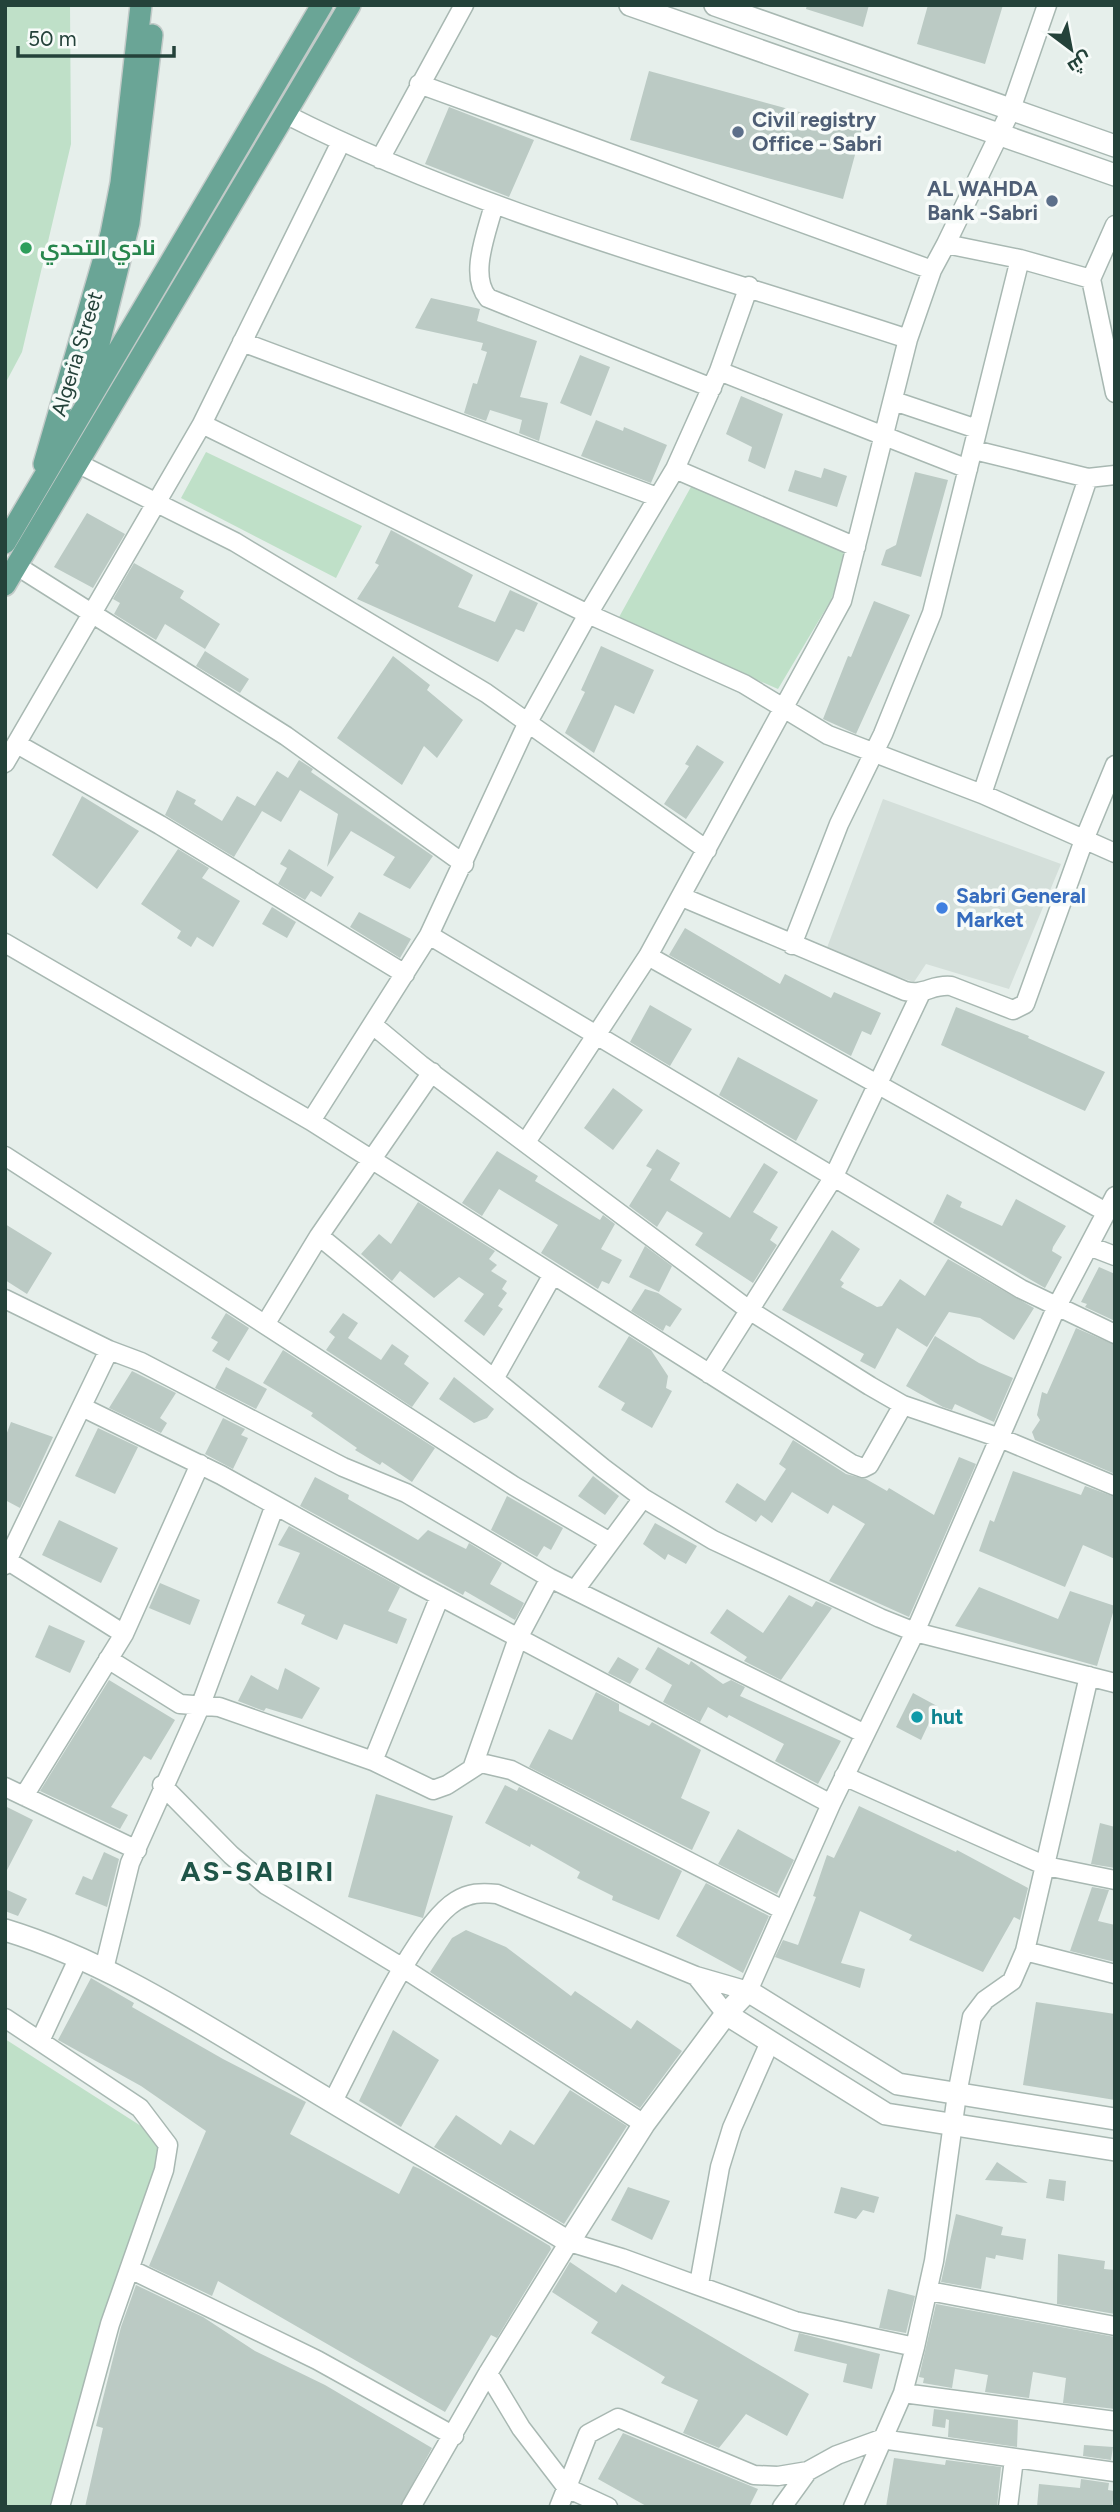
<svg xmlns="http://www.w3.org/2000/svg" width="1120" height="2512" viewBox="0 0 1120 2512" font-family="Figtree,Cairo,sans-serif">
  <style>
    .built { fill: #d4dfda }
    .green { fill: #bfe0c8 }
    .building { fill: #bbcac4 }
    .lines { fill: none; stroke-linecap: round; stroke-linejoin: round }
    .minor-casing { stroke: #a8b8b2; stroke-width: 21 }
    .tertiary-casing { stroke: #a8b8b2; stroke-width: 24 }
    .primary-casing { stroke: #c2cac8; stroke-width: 24 }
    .minor { stroke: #fff; stroke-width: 18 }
    .tertiary { stroke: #fff; stroke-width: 21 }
    .primary { stroke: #6aa596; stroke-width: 21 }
    .service-dot { fill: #5c6f8a; stroke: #f7fbf9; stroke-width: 2.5 }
    .leisure-dot { fill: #2e9e5b; stroke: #f7fbf9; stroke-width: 2.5 }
    .shop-dot { fill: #3f7fe0; stroke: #f7fbf9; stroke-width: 2.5 }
    .culture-dot { fill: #0f9aa8; stroke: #f7fbf9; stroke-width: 2.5 }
    .labels { text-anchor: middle; stroke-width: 7; stroke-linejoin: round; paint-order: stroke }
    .service-label { font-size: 21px; font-weight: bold; fill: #4e5e75; stroke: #f7fbf9; text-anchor: start }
    .leisure-label { font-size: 21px; font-weight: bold; fill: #27864d; stroke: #f7fbf9; text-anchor: start }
    .street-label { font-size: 21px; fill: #24423a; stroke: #f7fbf9 }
    .shop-label { font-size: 21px; font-weight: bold; fill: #366cbe; stroke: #f7fbf9; text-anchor: start }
    .culture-label { font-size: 21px; font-weight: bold; fill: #0d838f; stroke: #f7fbf9; text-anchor: start }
    .district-label { font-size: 28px; font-weight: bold; letter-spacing: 2px; fill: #1f5548; stroke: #f7fbf9 }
  </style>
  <rect width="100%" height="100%" fill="#e6efeb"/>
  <!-- built -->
  <path class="built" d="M883 799 1061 864 1009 989 926 964 914 982 825 953Z"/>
  <!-- green -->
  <path class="green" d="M5 5H70L71 144 22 352 5 384Z
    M206 452 362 526 336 578 181 498Z
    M692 485 848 551 831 600 778 689 618 619Z
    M5 2039 166 2142 49 2507H5Z"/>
  <!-- building -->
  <path class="building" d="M807 5H869L863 27 806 9Z
    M928 5H1003L985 64 917 44Z
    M649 71 862 129 843 199 630 140Z
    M449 107 534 140 509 197 425 164Z
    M431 298 480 309 477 321 537 341 520 397 548 403 539 441 519 433 522 420 490 410 486 421 464 413 473 383 477 384 487 352 481 350 483 343 415 328Z
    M580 355 610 367 591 416 560 403Z
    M741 396 783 414 765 469 748 461 752 447 726 434Z
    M596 420 623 431 624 427 667 445 651 483 581 456Z
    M824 468 847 476 837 507 788 491 795 470 821 478Z
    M915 472 948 480 921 577 881 565 886 550 896 545Z
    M87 513 125 534 93 588 54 567Z
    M391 530 473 575 458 607 495 622 510 590 538 603 524 632 516 629 498 662 357 599 379 565 375 563Z
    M134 563 184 591 180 598 220 624 205 649 165 624 156 640 114 614 120 603 113 599Z
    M874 601 910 615 856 734 823 719 848 656 851 657Z
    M601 646 654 670 634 714 615 705 594 753 565 733 585 692 581 690Z
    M205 651 249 679 240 693 196 666Z
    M393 656 430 685 427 690 463 720 437 758 424 746 402 785 337 738Z
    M697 745 724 762 686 819 664 804 689 766 685 764Z
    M299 760 313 769 311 772 433 856 410 889 383 875 395 857 351 831 327 867 338 814 300 790 281 822 262 811 234 857 165 815 177 790 196 800 194 804 222 821 237 796 255 806 277 771 288 778Z
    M82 796 139 831 97 889 52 855Z
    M178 849 209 868 202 878 240 901 213 947 197 937 191 947 177 938 181 931 141 904Z
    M289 849 334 877 321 897 311 891 305 900 278 884 287 868 280 864Z
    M272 907 296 922 287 938 262 924Z
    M359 912 411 939 400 958 350 927Z
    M685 928 780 984 785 974 831 998 834 992 881 1013 871 1035 862 1031 851 1056 669 955Z
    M650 1005 692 1029 670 1066 630 1042Z
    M956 1007 1029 1036 1028 1038 1105 1072 1085 1111 941 1045Z
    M738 1057 818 1100 796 1141 719 1095Z
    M613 1088 643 1110 613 1150 584 1128Z
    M657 1149 680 1163 670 1180 730 1218 764 1163 778 1172 753 1212 778 1227 770 1240 777 1245 753 1283 695 1245 703 1233 667 1211 657 1227 629 1206 652 1169 646 1166Z
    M497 1151 538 1176 535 1181 563 1198 600 1220 603 1215 615 1224 601 1249 622 1260 609 1284 602 1281 598 1289 541 1253 558 1225 499 1189 482 1216 462 1203Z
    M947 1194 962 1202 960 1207 1002 1226 1016 1199 1066 1226 1053 1247 1052 1251 1062 1257 1045 1288 933 1223Z
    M418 1202 495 1251 489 1259 497 1265 491 1271 507 1281 502 1289 507 1293 498 1306 503 1309 484 1336 464 1321 484 1294 459 1277 434 1298 400 1271 392 1281 361 1254 379 1234 391 1244Z
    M5 1224 52 1253 27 1294 5 1280Z
    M832 1230 860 1249 840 1280 844 1283 841 1287 877 1307 882 1306 900 1279 925 1296 948 1259 1034 1308 1014 1340 980 1318 949 1312 927 1347 897 1328 875 1369 860 1361 864 1354 782 1310Z
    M645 1246 672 1266 659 1292 629 1277Z
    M1099 1267 1115 1274V1321L1085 1307 1087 1304 1081 1302Z
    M645 1289 658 1293 682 1309 670 1327 666 1325 663 1331 631 1311Z
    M226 1313 249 1328 229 1361 212 1351 218 1342 211 1338Z
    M343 1313 358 1323 348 1338 381 1360 392 1344 409 1356 404 1364 429 1383 412 1407 326 1350 335 1337 329 1332Z
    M1076 1328 1115 1345V1474L1035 1440 1032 1432 1040 1420 1037 1415 1042 1392 1047 1394Z
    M629 1336 651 1350 668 1376 666 1388 672 1391 652 1428 621 1410 625 1403 598 1387Z
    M935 1336 979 1363 1013 1378 994 1422 955 1404 952 1410 943 1407 906 1386Z
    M283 1350 435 1448 412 1482 382 1462 380 1465 355 1450 357 1448 311 1416 313 1413 263 1383Z
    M226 1367 267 1389 256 1409 215 1388Z
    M132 1371 176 1393 160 1418 167 1423 161 1433 109 1408Z
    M454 1377 494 1409 487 1418 474 1423 439 1399Z
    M223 1418 245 1429 241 1435 248 1438 233 1469 205 1454Z
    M11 1422 53 1437 20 1508 5 1500V1438Z
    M98 1428 138 1447 115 1494 75 1476Z
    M793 1440 846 1474 866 1479 887 1491 889 1488 934 1515 959 1457 976 1464 909 1617 829 1581 865 1524 833 1505 828 1514 792 1492 772 1523 761 1515 756 1522 725 1502 737 1483 765 1501 786 1469 779 1464Z
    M1013 1471 1081 1495 1085 1486 1115 1497V1559L1083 1545 1065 1587 979 1551 990 1520 994 1522Z
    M593 1476 619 1496 605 1515 578 1496Z
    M315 1477 349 1495 348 1499 418 1540 428 1530 466 1549 469 1543 502 1563 490 1584 524 1603 515 1620 465 1591 463 1595 300 1506Z
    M507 1496 563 1528 551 1550 544 1546 537 1557 491 1530Z
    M59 1520 118 1548 101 1583 42 1555Z
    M655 1523 697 1546 686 1564 668 1554 665 1560 643 1544Z
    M289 1526 400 1587 388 1611 407 1619 397 1644 344 1624 337 1640 301 1624 305 1615 277 1603 300 1553 278 1545Z
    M160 1583 200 1600 190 1625 149 1608Z
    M979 1587 1058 1619 1070 1591 1115 1606 1097 1666 955 1626Z
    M789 1595 812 1607 816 1601 832 1608 781 1680 744 1661 747 1657 710 1633 727 1609 763 1633Z
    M49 1625 85 1641 70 1673 35 1657Z
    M658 1647 689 1665 691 1661 723 1684 731 1680 745 1687 740 1696 841 1741 818 1784 775 1761 784 1744 729 1715 727 1718 708 1707 700 1722 663 1702 672 1685 645 1669Z
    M618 1657 639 1669 630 1684 608 1673Z
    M285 1668 320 1688 302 1719 266 1708 264 1711 238 1701 251 1675 278 1690Z
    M109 1680 175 1720 151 1760 144 1756 111 1807 128 1815 120 1829 40 1791Z
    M596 1692 619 1704V1711L649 1726 652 1722 701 1750 681 1798 710 1812 692 1850 529 1767 549 1729 572 1740Z
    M913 1693 937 1706 921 1740 896 1727Z
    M505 1785 517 1791 519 1787 682 1871 659 1920 612 1900 613 1896 577 1878 580 1872 531 1844 530 1847 485 1823Z
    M376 1794 453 1816 423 1918 348 1897Z
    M5 1806 33 1820 5 1874Z
    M859 1806 956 1852 957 1850 1028 1888 1020 1920 1014 1917 983 1972 909 1940 912 1935 860 1911 841 1963 865 1969 860 1988 775 1957 783 1940 798 1945 816 1897 813 1896 827 1855 834 1858Z
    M1100 1823 1115 1827V1868L1091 1864Z
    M738 1829 794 1860 777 1894 718 1864Z
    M104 1852 119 1859 107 1907 75 1894 83 1876 92 1880Z
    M706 1883 769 1916 743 1973 676 1936Z
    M1092 1887 1109 1890 1098 1921 1115 1925V1962L1070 1951Z
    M5 1889 27 1899 18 1916 5 1911Z
    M466 1930 506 1947 571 1996 575 1991 631 2029 637 2020 682 2051 640 2108 430 1972 452 1938Z
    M91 1978 134 2003 132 2007 223 2059 306 2102 290 2134 399 2194 413 2166 420 2169 550 2246 551 2249 497 2338 491 2335 445 2412 218 2281 212 2296 149 2266 206 2131 141 2086 58 2040Z
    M1036 2002 1115 2014V2100L1023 2085Z
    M393 2030 439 2060 401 2127 359 2101Z
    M570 2090 627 2126 564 2224 434 2147 456 2115 501 2145 510 2130 534 2145Z
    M997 2162 1028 2183 985 2180Z
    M1049 2179 1066 2181 1064 2201 1046 2198Z
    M628 2187 670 2201 652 2240 611 2220Z
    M841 2187 879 2197 874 2213 863 2210 856 2219 834 2213Z
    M956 2214 1003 2227 1001 2235 1026 2239 1023 2260 996 2255 995 2259 986 2257 981 2289 941 2282Z
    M1058 2254 1105 2261 1104 2269 1115 2270V2314L1057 2304Z
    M570 2262 616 2293 622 2284 809 2394 787 2436 746 2414 719 2448 683 2433 698 2400 661 2383 665 2377 591 2333 598 2322 552 2292Z
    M136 2285 203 2317 255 2351 325 2385 432 2448 400 2507H85L103 2428 96 2426 121 2327Z
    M888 2289 915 2296 906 2333 879 2328Z
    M936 2304 1115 2337V2409L1063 2403 1066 2378 1033 2372 1029 2398 985 2392 988 2375 955 2369 952 2388 923 2383 924 2378 919 2377Z
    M799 2333 880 2354 872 2389 843 2382 847 2364 794 2351Z
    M934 2409 1018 2420 1017 2447 948 2437 949 2420 946 2419 945 2428 932 2426Z
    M623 2433 758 2489 749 2507H648L598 2479Z
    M1084 2445 1113 2447 1111 2460 1083 2456Z
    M894 2458 945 2465 946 2460 1001 2467 997 2507H886Z
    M1081 2479 1109 2483 1108 2490 1114 2491 1112 2507H1037L1039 2484 1080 2488Z"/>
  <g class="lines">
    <!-- minor casing -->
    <g class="minor-casing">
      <path id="minor" d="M419 84 932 270 946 244 1020 259 1091 279
        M285 114C482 214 699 270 908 339
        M380 159 464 5
        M494 204C488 230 468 275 488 298L712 388
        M1115 225 1091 279 1115 393
        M946 244 1010 112 1047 5
        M242 342 657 497
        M719 371 968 469
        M894 401 977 429
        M202 424 588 614 744 684 828 735 982 794 1115 853
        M974 450 1088 478 1115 475
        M77 463 235 542 486 693 707 850
        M675 469 856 547
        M17 566 286 736 464 864
        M17 744 160 825 405 974
        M5 763 202 424 341 142
        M982 794 1088 478
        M682 897 905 991C925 996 931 984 951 986L1013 1010 1025 1004 1084 840 1115 765
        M429 935 1021 1289 1115 1334
        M5 943 311 1121 852 1464 863 1468 869 1465 903 1405
        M792 945 839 824 883 734 932 613 1020 259
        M648 956 1106 1212
        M373 1025 421 1065 749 1310 870 1386 903 1405 1000 1438 1115 1486
        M311 1121 429 935 528 722 588 614 675 469 719 371 749 286
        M526 1142 648 956 842 601 908 339 932 270
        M5 1156 514 1486 610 1542
        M319 1236 603 1468 643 1498 713 1540 880 1618 915 1632 1115 1683
        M1089 1246 1115 1256
        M5 1299 109 1350 141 1362 343 1467 406 1493 550 1578 865 1734
        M266 1323 319 1236 432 1072
        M709 1374 833 1178 920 995
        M494 1379 552 1276
        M82 1407 221 1475 417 1584 831 1804
        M5 1559 124 1634
        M5 1565 109 1350
        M575 1590 643 1498
        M108 1659 180 1704 219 1707 373 1761 433 1790 447 1785 481 1763 511 1770 783 1910
        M373 1761 440 1596
        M473 1766 518 1638 550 1578
        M844 1776 1046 1866 1115 1880
        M162 1785 231 1855 266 1885 403 1968 644 2124
        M5 1787 137 1850
        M24 1796 124 1634 200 1464
        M1025 1951 1115 1974
        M104 1969 130 1863 200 1707 275 1505
        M696 1976 726 2014
        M5 2018 140 2108 168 2145 164 2170 110 2324 60 2507
        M40 2041 79 1957
        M333 2101C358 2054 415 1926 456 1901 469 1893 481 1892 497 1894L696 1976 748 1991 831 1804 915 1632 1056 1308 1115 1196
        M130 2269 317 2360 454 2436
        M699 2284 720 2167 732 2128 770 2042
        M929 2291 1115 2326
        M488 2373 521 2428 567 2488 608 2507
        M903 2393 1115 2421
        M411 2507 488 2373 569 2242 622 2258 795 2321 915 2347
        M559 2507 588 2434 618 2418 754 2475 778 2476 808 2471 837 2455 881 2439 1115 2472
        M782 2507 808 2471
        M853 2507 903 2393 915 2347 934 2261 957 2094 972 2017 985 2000 1012 1981 1025 1951 1089 1676
        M1008 2507 1014 2459"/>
    </g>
    <!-- tertiary casing -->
    <g class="tertiary-casing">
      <path id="tertiary" d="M630 5 1115 175
        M715 5 1115 146
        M5 1930C110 1962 202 2024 296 2080 386 2135 478 2187 569 2242L644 2124 726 2014 748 1991 898 2084 1115 2119
        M726 2014 886 2114 1115 2150"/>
    </g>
    <!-- primary casing -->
    <g class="primary-casing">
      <path id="primary" d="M87 392 129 223 152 35
        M44 464 111 234 121 183 141 5
        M5 543 322 5
        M5 585 350 5"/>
    </g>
    <!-- minor -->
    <use href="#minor" class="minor"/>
    <!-- tertiary -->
    <use href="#tertiary" class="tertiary"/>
    <!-- primary -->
    <use href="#primary" class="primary"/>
  </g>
  <!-- markers -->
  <g class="service-dot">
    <circle cx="738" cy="132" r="7"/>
    <circle cx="1052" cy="201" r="7"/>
  </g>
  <circle class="leisure-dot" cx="26" cy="248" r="7"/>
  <circle class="shop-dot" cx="942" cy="908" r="7"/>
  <circle class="culture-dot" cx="917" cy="1717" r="7"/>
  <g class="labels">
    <!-- service labels -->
    <g class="service-label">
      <text x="752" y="127">Civil registry<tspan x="752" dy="24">Office - Sabri</tspan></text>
      <text x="1038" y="196" text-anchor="end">AL WAHDA<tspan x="1038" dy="24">Bank -Sabri</tspan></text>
    </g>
    <!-- leisure labels -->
    <g class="leisure-label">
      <text x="40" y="255">نادي التحدي</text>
    </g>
    <!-- street labels -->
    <g class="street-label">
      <text transform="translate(77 354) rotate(-73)" y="7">Algeria Street</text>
    </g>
    <!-- shop labels -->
    <g class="shop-label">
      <text x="956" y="903">Sabri General<tspan x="956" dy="24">Market</tspan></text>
    </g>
    <!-- culture labels -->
    <g class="culture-label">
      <text x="931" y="1724">hut</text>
    </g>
    <!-- district labels -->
    <g class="district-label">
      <text x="258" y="1881">AS-SABIRI</text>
    </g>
  </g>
  <!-- border -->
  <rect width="1120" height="2512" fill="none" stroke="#24423a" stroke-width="14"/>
  <!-- north arrow -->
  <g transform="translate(1071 49) rotate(148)" stroke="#f7fbf9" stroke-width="5" paint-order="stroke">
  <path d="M0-5L12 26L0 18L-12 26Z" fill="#24423a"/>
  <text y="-10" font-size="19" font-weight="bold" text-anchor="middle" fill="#24423a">ش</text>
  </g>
  <!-- scale -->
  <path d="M18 46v10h156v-10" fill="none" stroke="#24423a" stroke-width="3.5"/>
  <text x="28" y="46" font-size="21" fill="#24423a" stroke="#f7fbf9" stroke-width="5" paint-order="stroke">50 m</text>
</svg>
